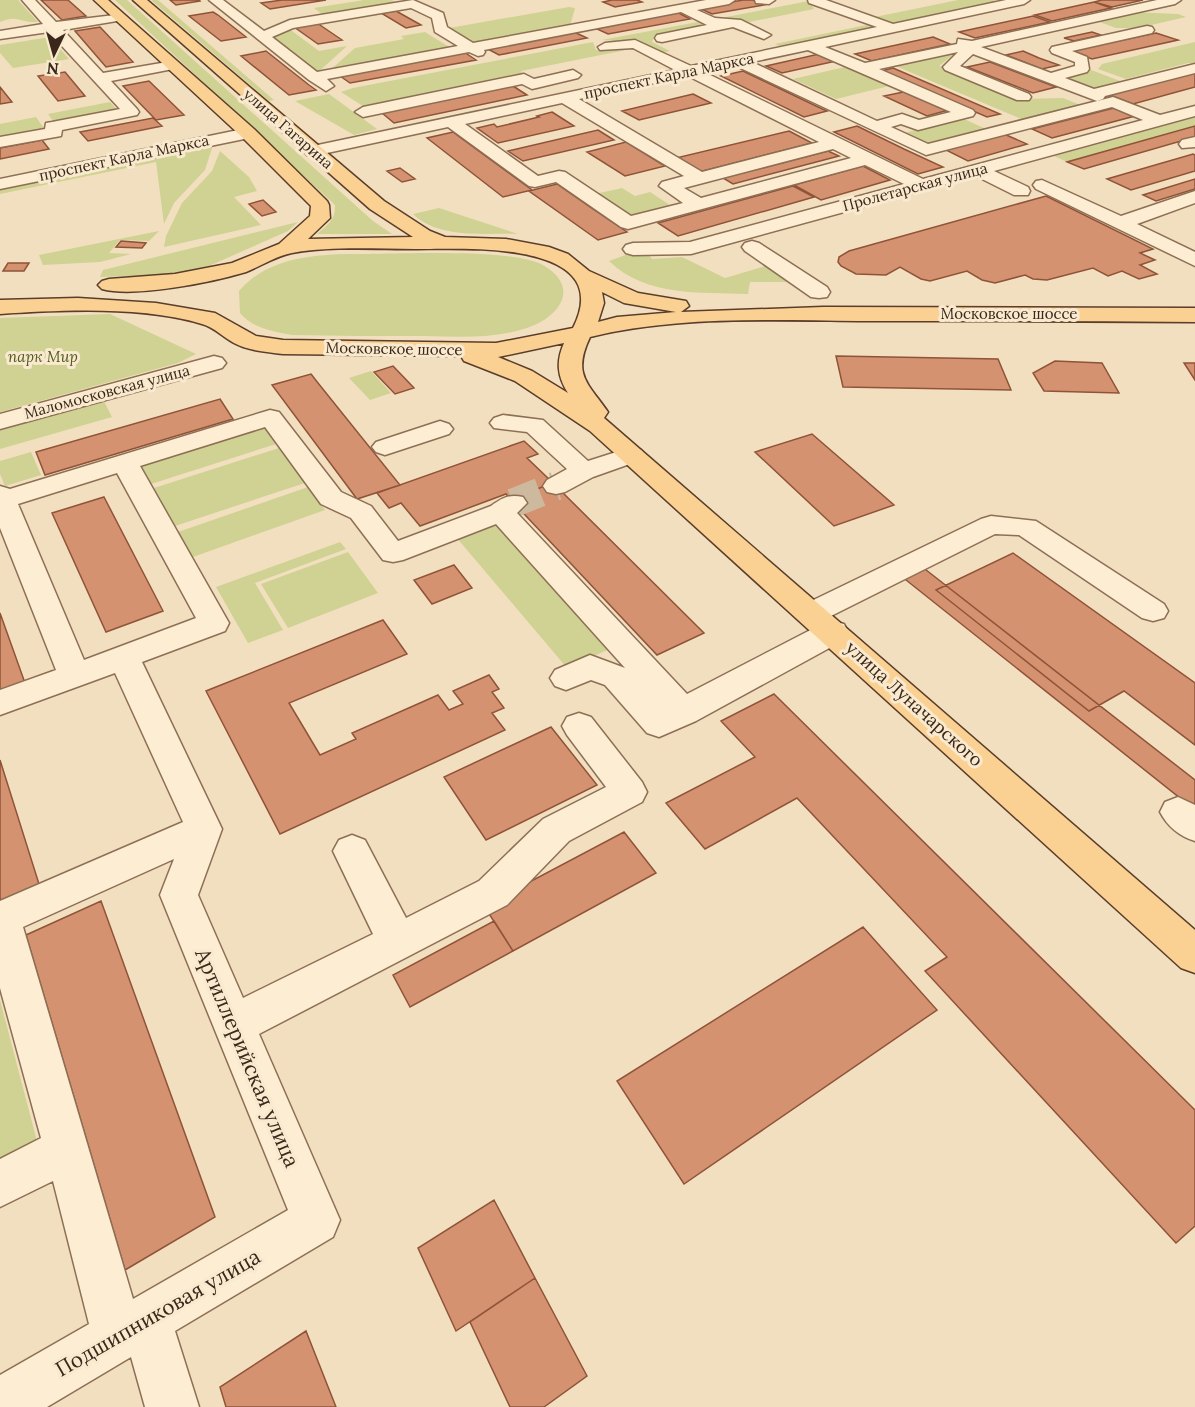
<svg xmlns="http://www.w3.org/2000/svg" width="1195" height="1407" viewBox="0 0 1195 1407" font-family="Lora,serif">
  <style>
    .green { fill: #cfd292 }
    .building { fill: #d59271; stroke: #8f5438; stroke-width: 1.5 }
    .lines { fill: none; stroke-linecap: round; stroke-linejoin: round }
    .minor-tunnel { stroke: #cdba9e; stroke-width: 29; stroke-dasharray: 29 15; stroke-linecap: butt }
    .minor-casing { stroke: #8d6f55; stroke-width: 3 }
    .major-casing { stroke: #5a3d2a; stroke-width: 3 }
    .minor { fill: #fcedd3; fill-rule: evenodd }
    .major { fill: #fad192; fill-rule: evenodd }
    .labels { text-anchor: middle; stroke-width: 6; stroke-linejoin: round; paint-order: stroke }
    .far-street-label { font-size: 15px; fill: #3b281b; stroke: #f9eacf }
    .far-park-label { font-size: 15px; font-style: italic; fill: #505a20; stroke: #f9eacf }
    .street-label { font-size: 18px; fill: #3b281b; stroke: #f9eacf }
    .near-street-label { font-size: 21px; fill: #3b281b; stroke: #f9eacf }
  </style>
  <rect width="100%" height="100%" fill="#f2dfbf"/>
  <!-- green -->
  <path class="green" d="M0 0H18L38 22C19 23 18 14 0 22Z
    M115 0H127L373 221 392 234H317C328 225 336 219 335 205Z
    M151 0H158L274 100 269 101Z
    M364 0H392L398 4 325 16 314 8Z
    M958 0H993L1000 2 895 24 875 17Z
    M809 1 814 9 749 22 716 19Z
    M569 7 575 8 570 26 475 44 449 28Z
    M1130 12 1178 14 1186 17 1138 28H1116L1094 20Z
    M703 21 712 25 654 36 652 42 670 51 662 53 640 43 602 40Z
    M871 24 879 28 783 48 775 44Z
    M288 28 319 51 347 46 316 74 269 36Z
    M425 32 451 48 328 72 355 48 404 39 401 36Z
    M50 37 69 59 13 68 0 53V45Z
    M593 42 596 50H626L521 71 524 76 366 108 341 92 353 88Z
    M1195 42V64L1188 63 1126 79 1098 69 1102 64Z
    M958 51 939 66 1022 99 1063 98 1083 106 1024 120 893 65Z
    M845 67 889 86 836 99 793 79Z
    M1091 70 1123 82 1092 91 1059 78Z
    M329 94 377 129 354 135 295 101Z
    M110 102 119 112 56 125 48 114Z
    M1195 114V126L1067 162 1050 154Z
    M36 117 46 131 0 140V124Z
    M962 118 988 130 925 146 900 134Z
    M213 145 205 170 174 203 164 224 156 162 0 194V188Z
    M220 151 249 177 257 191 234 197 261 225 164 247 166 236 182 203 212 171Z
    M622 188 635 196 650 192 673 207 629 218 595 194Z
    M439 208 518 234C485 233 438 239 413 214Z
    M298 222 288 231 209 266 170 275 100 277 103 270Z
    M159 231 149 241 120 240 109 253 131 254 100 262 43 265 39 255Z
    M358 254C397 254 513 248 543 265 581 287 560 317 527 328 494 339 458 337 424 336 380 336 336 336 292 335 271 331 254 329 240 313L239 291C268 257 316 254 358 254Z
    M628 254 649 255 652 259 682 257 725 278 769 265 794 280 790 282H750L748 294C700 292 646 297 609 261Z
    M110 314 196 354 178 363 0 412V318Z
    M371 371 391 393 370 400 349 378Z
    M104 401 112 417 0 449V430Z
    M263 426 276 444 151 484 140 465Z
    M279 448 305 483 175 526 154 488Z
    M31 452 41 475 5 486 0 474V461Z
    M308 487 325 510 193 557 178 532Z
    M498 521 612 648 567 668 456 537Z
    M340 542 346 549 255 583 283 630 248 643 216 587Z
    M348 552 378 593 288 628 261 584Z
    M0 1000 38 1145 0 1166Z"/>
  <!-- building -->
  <path class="building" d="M41 0H68L86 16 62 20Z
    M170 0H199L200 1 176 5Z
    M282 0H326L270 9 261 3Z
    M612 0H637L642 2 615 7 603 2Z
    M743 0H753L764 5 712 14 699 8Z
    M1102 0H1143L1112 7 1094 2Z
    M1094 2 1111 8 1052 21 1035 15Z
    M396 11 421 25 406 28 381 13Z
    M213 12 218 15 246 37 221 41 189 16Z
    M677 12 690 19 608 34 595 28Z
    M1033 16 1050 22 975 38 959 32Z
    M317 23 342 40 318 44 294 27Z
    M100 27 117 45 133 62 106 67 75 31Z
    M574 32 587 38 499 55 486 48Z
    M1092 32 1101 35 1074 41 1064 38Z
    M1156 33 1178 40 1092 59 1071 51Z
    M933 37 950 44 872 61 855 54Z
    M266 51 309 85 316 90 289 95 241 56Z
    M1023 51 1039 58 1059 65 1042 69 1006 55Z
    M464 52 476 60 350 83 340 76Z
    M819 54 836 61 782 73 766 66Z
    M990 62 1056 87 1033 93 967 67Z
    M893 68 1000 114 987 117 881 71Z
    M743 71 816 106 827 111 804 117 721 76Z
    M65 72 85 96 58 101 38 76Z
    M1195 73V87L1133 104 1109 95Z
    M149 81 184 115 156 120 123 86Z
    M513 86 527 95 394 123 382 113Z
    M0 87 12 102 0 104Z
    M908 91 952 109 927 116 884 96Z
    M693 94 711 103 639 120 622 111Z
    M1114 108 1135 116 1052 138 1032 129Z
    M552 112 574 126 498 143 477 128 494 124 497 127 539 117 537 116Z
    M153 118 162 126 88 141 80 132Z
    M857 126 904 149 943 167 918 174 834 132Z
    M1195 126V137L1084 169 1067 162Z
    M598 130 614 140 523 161 508 151Z
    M789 131 812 143 699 172 676 158Z
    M453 132 461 138 532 190 503 197 427 138Z
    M1004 134 1027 144 968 161 946 150Z
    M42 140 49 149 0 159V148Z
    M626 142 665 166 625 176 587 152Z
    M828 151 839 156 733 184 723 178Z
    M1193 154 1195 155V171L1131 190 1107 179Z
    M863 166 890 180 821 200 794 185Z
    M400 168 415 179 402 182 387 171Z
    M1195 179V189L1156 201 1143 195Z
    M557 184 590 207 627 232 598 240 529 191Z
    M793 186 814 197 678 236 658 223Z
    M1046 196 1153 249 1140 253 1155 260 1140 265 1157 274 1139 279 1122 271 1108 276 1093 268 1047 280 1033 279 1025 275 995 283 982 280 967 271 930 281 921 279 900 267 886 275 856 274 841 266 838 262 839 257 849 251Z
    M263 200 276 212 262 216 249 204Z
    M121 241 146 243 142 248 116 247Z
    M8 263H29L24 271H3Z
    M836 356 998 359 1011 390 843 387Z
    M1055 361 1102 363 1119 393 1044 391 1033 373Z
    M1184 363H1195V380Z
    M393 366 414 388 395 394 374 372Z
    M311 374 318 383 400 485 357 499 272 385Z
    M220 399 233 419 45 475 36 452Z
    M812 434 894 505 834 526 755 452Z
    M524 441 538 454 527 458 553 483 510 499 506 494 420 526 401 503 389 508 377 493Z
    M553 483 556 486 704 633 657 655 510 499Z
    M104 497 163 611 106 632 52 513Z
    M1013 553 1195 683V745L1124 691 1089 711 936 590Z
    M454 565 472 588 432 604 414 580Z
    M921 566 1195 780V810L901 576Z
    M0 613 25 683 0 692Z
    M383 620 407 654 289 703 320 755 356 739 352 733 438 695 449 710 463 704 453 691 489 675 499 689 492 692 504 708 492 713 505 730 280 834 206 691Z
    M774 694 1195 1110V1226L1176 1243 925 971 947 957 797 798 705 849 666 803 755 757 721 721Z
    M551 727 597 785 486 840 444 777Z
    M0 760 39 884 1 901 0 898Z
    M624 832 656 873 513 951 484 906Z
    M101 901 215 1217 125 1270 26 935Z
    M494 921 513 951 410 1007 393 975Z
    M863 927 937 1010 684 1184 617 1081Z
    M494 1200 535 1278 456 1331 418 1248Z
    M535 1278 587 1376 544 1407H510L470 1322Z
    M306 1331 336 1407H226L220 1387Z"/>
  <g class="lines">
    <!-- minor-tunnel -->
    <path class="minor-tunnel" d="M513 503 556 486"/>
    <!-- minor casing -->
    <g class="minor-casing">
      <path id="minor" d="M22 0H35L56 22 123 14 125 17 123 20 63 30 103 73 173 61 180 65 173 69 111 81 137 109 139 112 137 115 62 130 61 136 0 147V137L45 129 46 123 52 122 120 109 49 32 0 39V31L43 24Z
        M209 0H223L264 31 290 20 413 0 443 13 447 27 473 43 706 0H735L729 4 697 10 715 18 741 20 771 35 764 39 733 27 662 42 657 41 655 38 657 35 707 25 681 12 484 50 485 52 483 55 478 56 469 52 327 79 334 86 326 91 309 80ZM411 8 432 18 435 32 458 46 317 72 272 37 293 28Z
        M755 0H775L769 4 756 3Z
        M808 0H826L893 24 1006 0H1030L1024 4 825 47 865 63 957 44 958 39 972 41 1157 0H1181L1175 4 981 47 1051 73 1075 66V62L1052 53 1050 50 1052 47 1147 26 1152 27 1154 30 1152 33 1072 51 1087 57 1089 69 1087 72 1065 78 1094 89 1195 64V73L1105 96 1103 99 1097 101 973 54 960 66 1029 94 1031 97 1029 100H1017L945 70 943 67 958 52 879 69 973 110 975 113 973 116 918 130 901 124 891 127 928 144 1113 97 1160 115 1195 106V116L994 171 1028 187 1030 191 1028 195H1014L976 176 691 254 633 255 626 253 623 249 626 245 633 243 690 242 904 184 865 165 628 229 621 227 556 182 535 187 529 186 448 127 313 156 307 155 304 151 307 147 313 146 675 70 633 48 600 50 598 47 605 43 635 40 691 66 877 27 809 3ZM808 50 951 112 919 120 902 114 877 121 752 62ZM736 66 926 155 1112 107 1143 120 923 179 704 72ZM688 76 819 142 702 172 579 99ZM562 103 684 176 662 182 659 186 683 203 631 216 565 172 559 171 538 176 465 124ZM833 149 851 158 701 198 684 188Z
        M573 70 581 75 578 78 532 89 522 84 363 117 355 112 363 107 524 74 534 79Z
        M248 128 256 133 254 137 0 189V179Z
        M1195 137V147L1182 148 1179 144 1182 140Z
        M1042 180 1121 216 1195 191V203L1137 224 1195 252V266L1036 189 1033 185 1036 181Z
        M752 241 759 243 827 287 830 292 827 297 819 298 811 297 745 251 742 247 745 243Z
        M214 356 222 358 226 363 222 368 0 429V414Z
        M270 410 279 412 341 492 371 506 398 541 491 506C502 498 509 494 523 497L527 503 517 513 687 694 822 624 833 621 844 624 848 632 844 640 696 721 659 737 647 733 605 685 591 680 566 690 555 686 550 678 555 670 590 655 625 668 496 524 403 560 393 562 383 560 351 518 321 504 265 427 140 466 229 623 225 631 142 662 222 829 198 895 243 998 373 934 333 851 339 840 352 835 365 840 406 918 479 881 543 819 606 787 567 735 562 726 567 717 579 713 591 717 642 782 647 792 642 802 569 841 507 905 259 1034 340 1220 333 1237 175 1331 199 1407H145L131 1357 47 1407H0V1375L89 1324 53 1181 0 1207V1159L41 1138 0 988V901L183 822 115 673 0 715V690L56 670 0 528V486L10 489ZM117 473 196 618 84 660 18 504ZM174 859 160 895 288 1210 133 1299 23 927Z
        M503 415 543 420 588 461 632 447 641 450 645 455 641 460 593 477 565 492 556 494 547 492 543 486 547 480 567 469 527 432 494 428 490 423 494 418Z
        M440 421 449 424 453 429 449 434 385 455 376 452 372 447 376 442Z
        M991 516 1036 521 1164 604 1168 611 1164 618 1153 621 1142 618 1019 535 995 534 823 620 812 623 801 620 797 613 801 606 981 519Z
        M1178 797 1195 805V841C1179 836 1168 827 1160 812L1165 802Z"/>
    </g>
    <!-- major casing -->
    <g class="major-casing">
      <path id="major" d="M94 0H108L254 129 327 201 329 205 330 218 308 239 413 237 370 209 133 0H147L384 201 430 231 445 237 506 239 549 247 568 254 589 271 638 293 686 301 689 306 681 312 823 307 1195 308V322C1083 321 970 321 858 321 770 320 676 316 590 337 572 375 588 383 608 412L604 418 1195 930V973L1181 968 590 431 515 381 464 361 461 356 283 354C267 352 249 351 234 343 223 337 214 327 202 324 143 306 62 310 0 314V300L78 298 156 303 215 313 256 336 283 340 496 343 573 328C618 239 463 249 415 249 374 249 332 246 292 253 276 256 261 266 246 272 213 282 134 298 102 289L98 285 102 281 109 279 175 274 232 263 279 244 310 216 311 206 242 137ZM602 292 624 303 676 312 617 317 598 322 604 303ZM564 343C556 361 557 376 568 393L532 371 498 357Z"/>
    </g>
    <!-- minor -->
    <use href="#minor" class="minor"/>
    <!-- major -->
    <use href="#major" class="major"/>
  </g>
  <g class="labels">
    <!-- far-street labels -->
    <g class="far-street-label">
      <text transform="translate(669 76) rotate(-12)" y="5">проспект Карла Маркса</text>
      <text transform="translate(288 129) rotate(41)" y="5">улица Гагарина</text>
      <text transform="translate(124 158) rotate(-12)" y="5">проспект Карла Маркса</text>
      <text transform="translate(915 187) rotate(-15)" y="5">Пролетарская улица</text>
      <text x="1009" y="319">Московское шоссе</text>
      <text transform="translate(394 349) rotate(1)" y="5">Московское шоссе</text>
      <text transform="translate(107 392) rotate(-15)" y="5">Маломосковская улица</text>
    </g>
    <!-- far-park labels -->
    <g class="far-park-label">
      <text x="43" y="362">парк Мир</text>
    </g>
    <!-- street labels -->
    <g class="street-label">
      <text transform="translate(914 704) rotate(42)" y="6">улица Луначарского</text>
    </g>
    <!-- near-street labels -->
    <g class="near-street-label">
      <text transform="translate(247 1058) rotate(67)" y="7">Артиллерийская улица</text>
      <text transform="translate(158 1313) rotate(-30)" y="7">Подшипниковая улица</text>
    </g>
  </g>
  <!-- north arrow -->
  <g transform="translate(54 54) rotate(185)" stroke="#f9eacf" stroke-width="4.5" paint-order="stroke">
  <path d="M0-4.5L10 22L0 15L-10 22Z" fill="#3b281b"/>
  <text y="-9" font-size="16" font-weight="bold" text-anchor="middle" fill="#3b281b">N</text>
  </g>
</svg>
